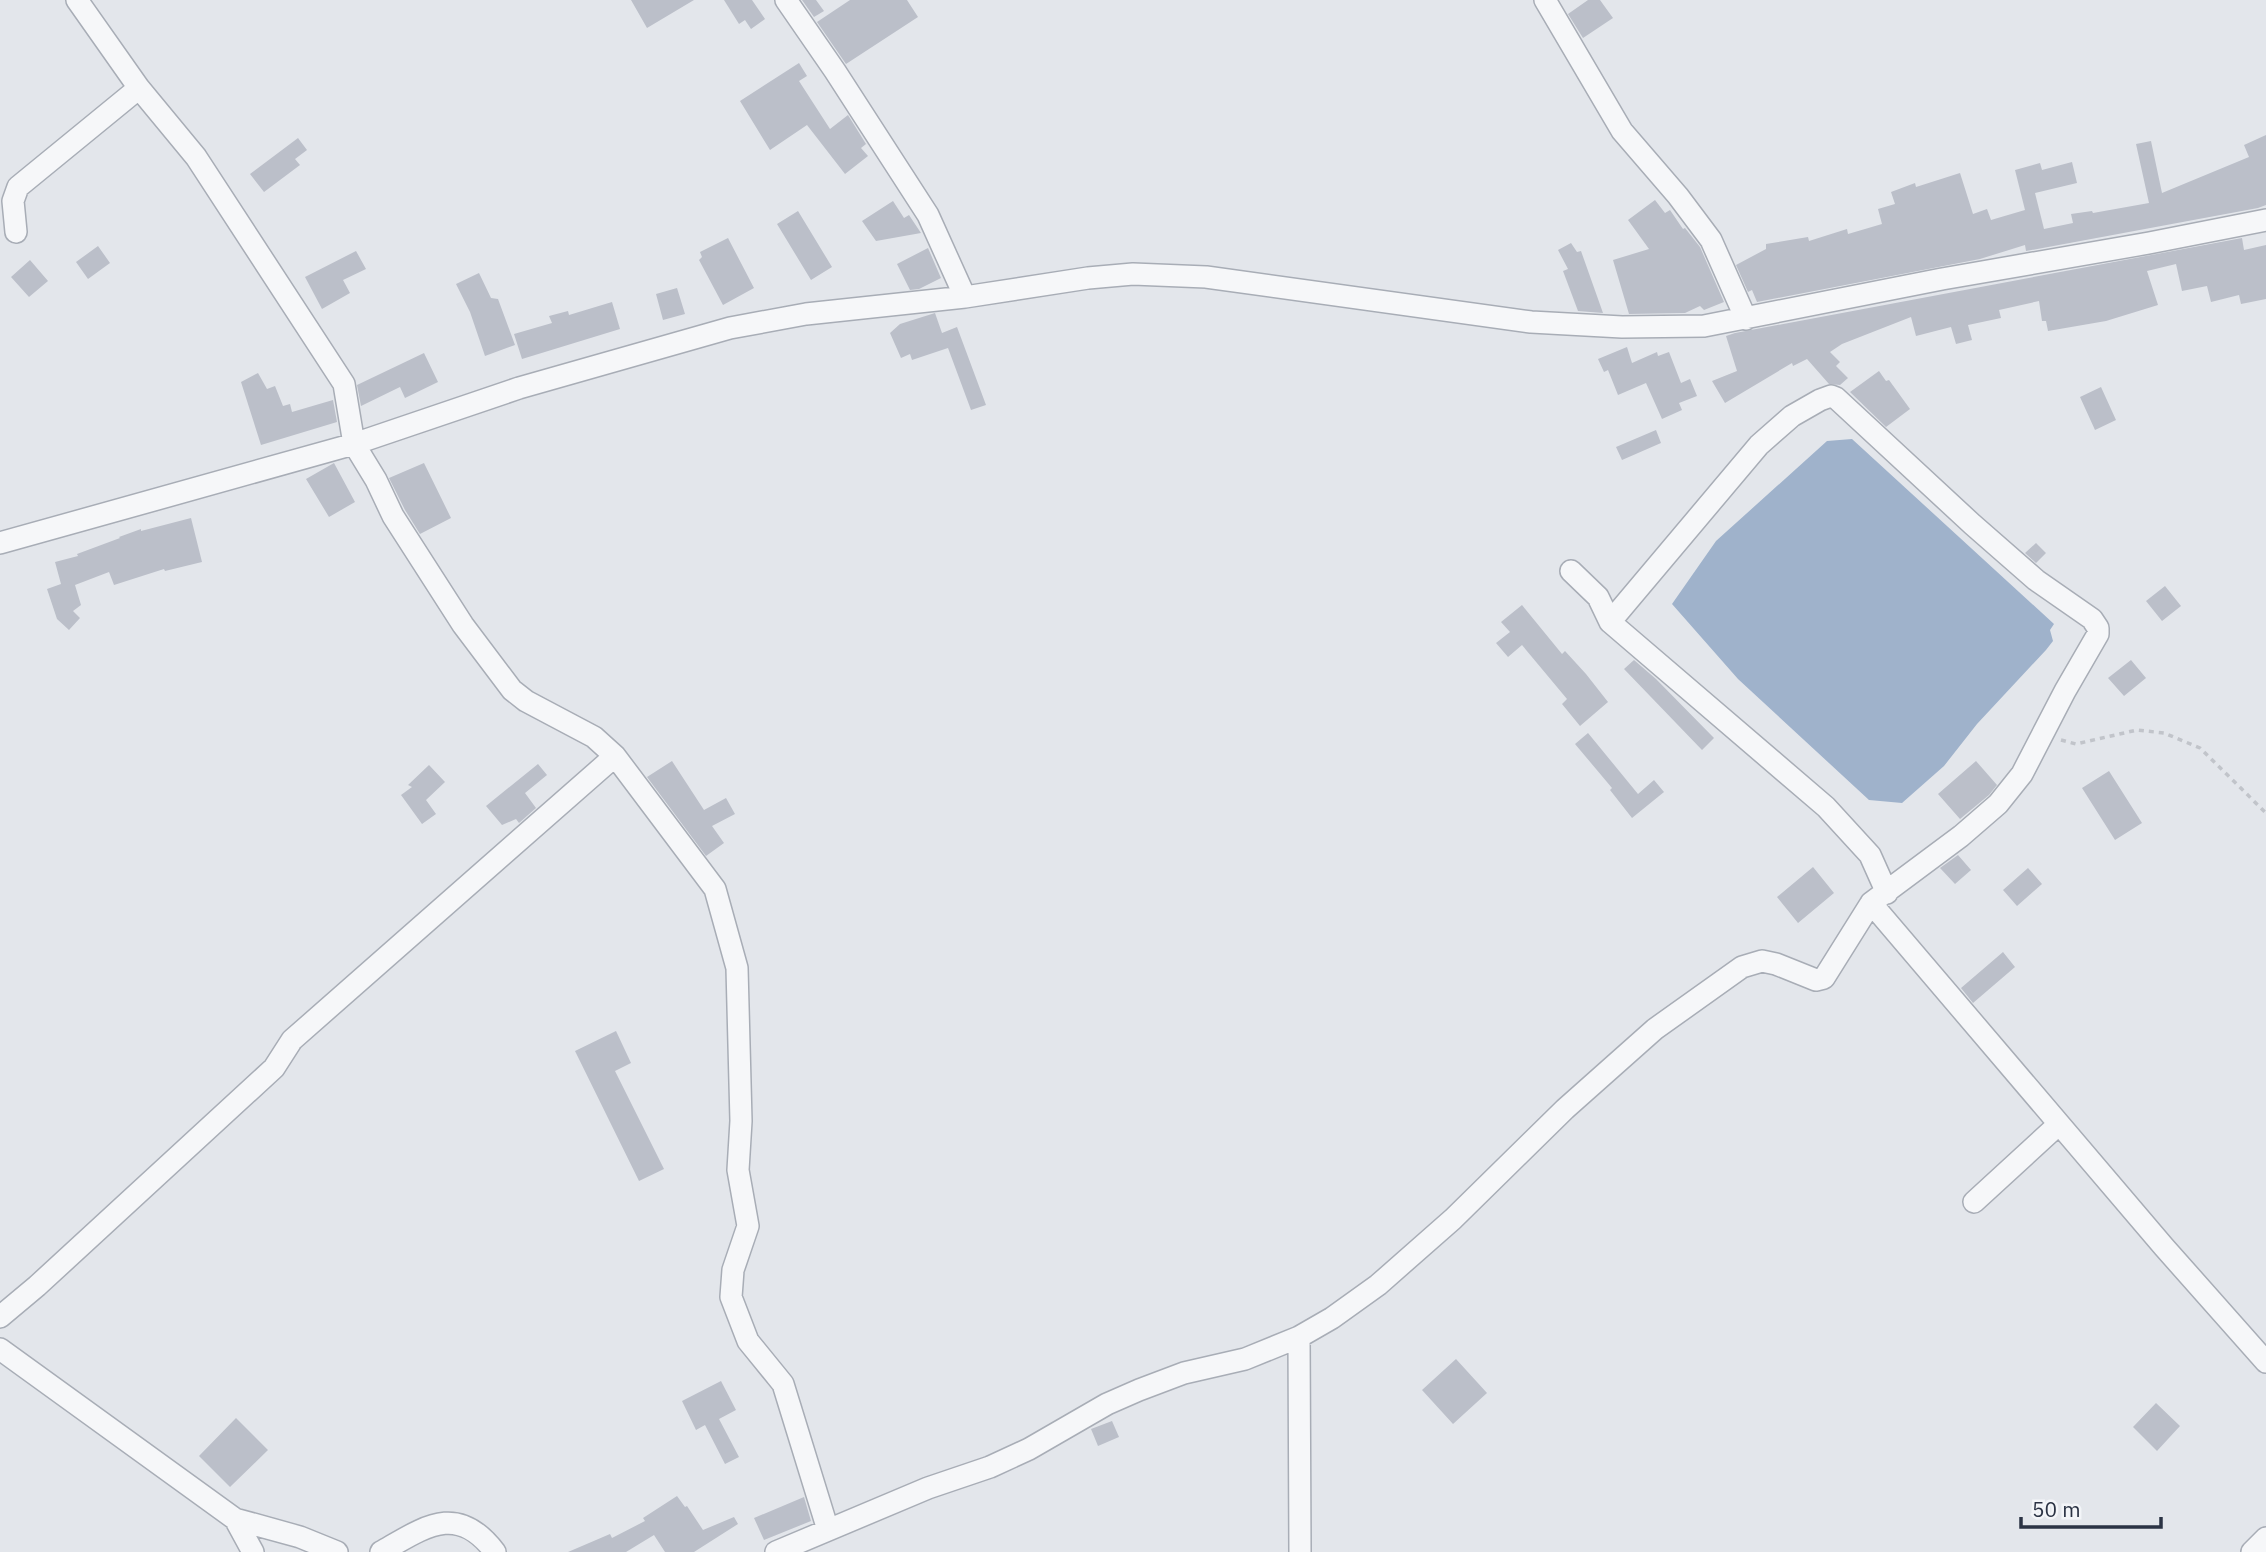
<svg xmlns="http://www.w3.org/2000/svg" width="2266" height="1552" viewBox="0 0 2266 1552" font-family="'IBM Plex Sans',sans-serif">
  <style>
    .water { fill: #9fb2cb }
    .building { fill: #bbbfc9 }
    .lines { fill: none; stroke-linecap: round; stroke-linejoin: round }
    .minor-casing { stroke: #a8adb6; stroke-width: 24 }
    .path { stroke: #c1c4ca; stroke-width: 3.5; stroke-dasharray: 5 5; stroke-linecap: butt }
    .minor { stroke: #f6f7f9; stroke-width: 21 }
  </style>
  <rect width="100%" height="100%" fill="#e3e6eb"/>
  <!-- water -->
  <path class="water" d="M1852 439 2054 624 2050 630 2053 641 2046 650 1977 724 1944 766 1902 803 1869 800 1738 679 1672 604 1716 541 1827 441Z"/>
  <!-- building -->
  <path class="building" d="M631 0H694L647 28Z
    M724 0H752L765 19 751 29 745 20 739 24Z
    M802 0H816L824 11 814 17Z
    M850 0H907L918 17 846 64 817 22Z
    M1588 0H1600L1613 18 1583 38 1568 14Z
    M799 63 807 76 799 81 830 129 848 115 866 144 861 148 868 156 845 174 807 125 770 150 740 101Z
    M2266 135V205L2258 208 2026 251 2025 245 1980 259 1757 302 1752 290 1748 292 1736 265 1766 249V244L1808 237 1809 241 1847 229 1848 234 1882 224 1878 209 1895 204 1891 192 1915 183 1916 187 1960 173 1973 214 1987 209 1991 220 2025 210 2015 170 2040 163 2042 170 2072 162 2077 183 2035 193 2044 229 2073 223 2071 214 2092 211 2093 213 2149 203 2136 144 2151 141 2162 193 2249 157 2244 145Z
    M298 138 307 150 295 159 300 165 264 192 250 174Z
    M1655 200 1665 213 1670 210 1683 229 1685 228 1700 247 1724 302 1704 310 1700 306 1685 313 1629 314 1613 260 1649 249 1628 220Z
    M893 201 904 218 909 215 921 233 876 241 862 221Z
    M798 211 832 267 811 280 777 224Z
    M728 238 754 288 723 305 699 260 702 257 700 252Z
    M2242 238 2244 250 2266 245V299L2241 304 2239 295 2211 302 2207 286 2182 291 2176 264 2147 271 2158 305 2106 321 2048 331 2046 321H2042L2039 301 1999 310 2001 318 1968 325 1972 340 1956 344 1951 327 1916 336 1911 317 1842 344 1830 352 1840 362 1836 366 1848 378 1840 385 1829 384 1807 359 1793 366 1792 363 1725 403 1712 381 1737 371 1726 336 1735 333Z
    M1571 243 1577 252 1581 251 1603 313 1578 311 1563 271 1568 269 1558 250Z
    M98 246 110 263 88 279 76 262Z
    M928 248 941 278 919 289 910 290 897 264Z
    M356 251 366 269 343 280 350 293 322 309 305 277Z
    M30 260 48 281 29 297 11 277Z
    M479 273 491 298 498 299 515 345 485 356 470 312 456 284Z
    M677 288 685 314 663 320 656 294Z
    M612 302 620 329 522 359 514 334 552 323 549 316 568 311 569 315Z
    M935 313 942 333 957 327 986 405 971 410 948 348 912 360 910 354 901 358 890 333 900 324Z
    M1627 347 1632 363 1657 352 1658 356 1669 352 1681 383 1690 379 1697 396 1679 403 1682 410 1662 419 1646 383 1618 395 1608 370 1604 372 1598 359Z
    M424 353 438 382 405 398 400 387 361 406 357 385Z
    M1879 371 1886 381 1889 380 1910 409 1886 427 1850 392Z
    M258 373 267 389 275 386 283 406 290 404 292 412 333 400 337 422 261 445 241 382Z
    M2101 387 2116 420 2095 430 2080 397Z
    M1656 430 1661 443 1622 460 1616 447Z
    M334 463 355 502 329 517 306 479Z
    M424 463 451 518 420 534 405 510 389 478Z
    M191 518 202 562 165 571 164 569 114 585 109 572 75 585 81 605 73 611 80 618 69 630 57 619 47 589 61 584 55 562 78 556 77 554 120 538 119 537 141 529V531Z
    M2036 543 2046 553 2036 563 2025 553Z
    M2165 586 2181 606 2162 621 2146 601Z
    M1522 605 1562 654 1565 651 1586 674 1608 702 1580 726 1562 704 1567 699 1522 645 1508 657 1496 643 1510 632 1501 622Z
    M1634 660 1656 679 1714 738 1702 750 1624 669Z
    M2131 660 2146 678 2124 696 2108 678Z
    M1588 733 1638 794 1654 780 1664 792 1632 818 1610 790 1612 788 1575 744Z
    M672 761 704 810 726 798 735 814 712 826 724 843 706 856 647 777Z
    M1976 761 1997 785 1989 795 1960 819 1938 794Z
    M538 764 547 775 525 793 536 808 519 823 516 819 502 825 486 806Z
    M429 765 445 782 426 800 436 814 422 824 401 795 412 787 408 785Z
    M2109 771 2142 823 2115 840 2082 788Z
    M1958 855 1971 870 1955 884 1940 868Z
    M1813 867 1834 893 1798 923 1777 897Z
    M2028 868 2042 884 2017 906 2003 890Z
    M2003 952 2015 967 1973 1003 1961 988Z
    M616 1031 631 1063 615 1071 664 1169 639 1181 575 1051Z
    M1456 1359 1487 1393 1453 1424 1422 1390Z
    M721 1381 736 1410 719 1419 739 1457 725 1464 705 1425 696 1430 682 1401Z
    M2156 1403 2180 1426 2157 1451 2133 1427Z
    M236 1418 268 1450 230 1487 199 1456Z
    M1112 1421 1119 1437 1098 1446 1091 1429Z
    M677 1496 685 1507 687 1506 703 1530 734 1517 738 1524 694 1552H665L654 1535 626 1552H568L610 1534 612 1538 645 1521 643 1518Z
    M804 1497 811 1521 764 1540 754 1518Z"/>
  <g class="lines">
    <!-- minor casing -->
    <g class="minor-casing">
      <path id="minor" d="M77 0 139 88 196 157 344 384 354 444 376 480 393 516 463 625 512 690 526 701 594 737 615 756 715 889 737 968 741 1121 738 1170 748 1226 733 1270 731 1297 748 1341 783 1384 828 1530
        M786 0 835 71 928 215 965 297
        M1545 0 1622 131 1678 196 1711 240 1746 319
        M16 232 13 201 18 187 139 88
        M0 543 354 444 519 388 730 328 806 314 965 297 1088 278 1133 274 1206 277 1531 322 1622 327 1704 326 1942 279 2149 243 2266 220
        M1571 571 1598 597 1610 622 1826 807 1870 855 1887 893
        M1871 903 2164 1247 2266 1362
        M1974 1202 2059 1124
        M0 1317 37 1286 274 1068 292 1040 615 756
        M1299 1337 1300 1552
        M0 1349 235 1519 253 1552
        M235 1519 300 1537 337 1552
        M381 1552C425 1527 457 1502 495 1552
        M776 1552 928 1488 990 1467 1029 1449 1107 1404 1139 1390 1184 1373 1245 1359 1299 1337 1332 1318 1378 1285 1453 1219 1565 1109 1655 1029 1742 967 1762 961 1776 964 1816 980 1824 978 1871 903 1961 836 1998 804 2022 774 2065 691 2098 634V628L2092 619 2036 580 1972 524 1836 398 1831 396 1820 400 1792 416 1759 445 1610 622
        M2252 1552 2266 1538"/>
    </g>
    <!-- path -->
    <path class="path" d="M2061 740 2076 744 2137 730 2164 733 2200 748 2266 813"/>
    <!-- minor -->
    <use href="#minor" class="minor"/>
  </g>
  <!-- scale -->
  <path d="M2021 1517v10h140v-10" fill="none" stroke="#2b3344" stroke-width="3.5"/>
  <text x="2032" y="1517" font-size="21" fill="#2b3344" stroke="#f3f5f8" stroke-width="5" paint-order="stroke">50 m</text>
</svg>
